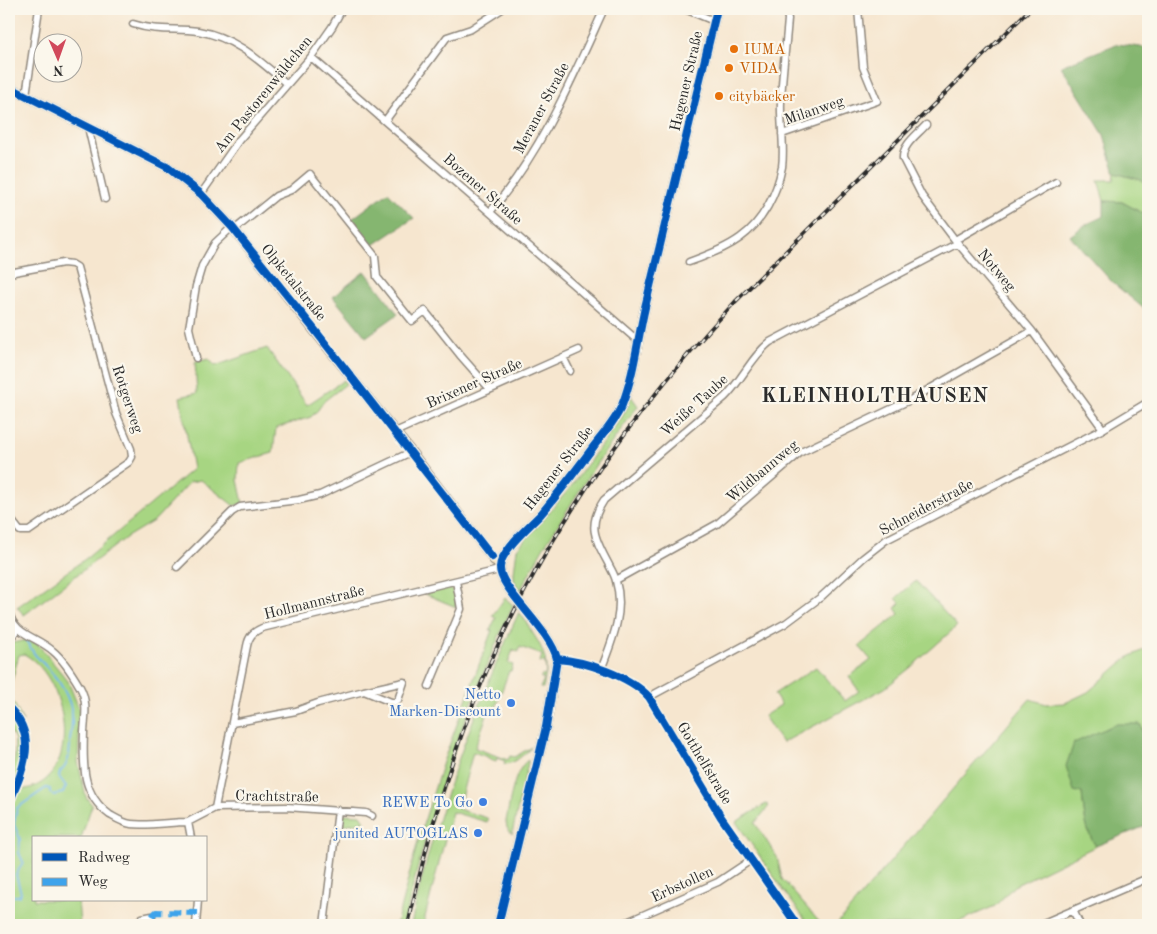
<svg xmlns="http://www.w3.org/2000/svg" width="1157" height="934" viewBox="0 0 1157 934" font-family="'Old Standard TT',serif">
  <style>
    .green { fill: #a7d582; stroke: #698056 }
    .forest { fill: #85b670; stroke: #58704e }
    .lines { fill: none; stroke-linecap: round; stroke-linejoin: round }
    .stream { stroke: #77b9ec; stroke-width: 2 }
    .street-casing { stroke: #90887d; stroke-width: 9 }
    .secondary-casing { stroke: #90887d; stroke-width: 11 }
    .street { stroke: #fff; stroke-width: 6 }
    .secondary { stroke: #fae7c3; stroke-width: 9 }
    .rail-casing { stroke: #2b2b2b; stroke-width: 4 }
    .rail { stroke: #fbf7ec; stroke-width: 2; stroke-dasharray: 5.5; stroke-linecap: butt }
    .quiet { stroke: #3ea3eb; stroke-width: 6; stroke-dasharray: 12 6; stroke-linecap: butt }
    .cycleway-casing { stroke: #fbf7ec; stroke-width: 11 }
    .cycleway { stroke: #0057b8; stroke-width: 8 }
    .food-dot { fill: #e8710a; stroke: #fbf7ec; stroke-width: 2 }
    .shop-dot { fill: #3f7fe0; stroke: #fbf7ec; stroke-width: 2 }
    .labels { text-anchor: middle; stroke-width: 4.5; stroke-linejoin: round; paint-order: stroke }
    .food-label { font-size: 15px; fill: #c56008; stroke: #fbf7ec; text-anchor: start }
    .street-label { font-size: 15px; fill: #2b2b2b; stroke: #fbf7ec }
    .shop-label { font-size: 15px; fill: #366cbe; stroke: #fbf7ec; text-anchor: end }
    .district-label { font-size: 20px; font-weight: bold; letter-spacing: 1px; fill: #2b2b2b; stroke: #fbf7ec }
  </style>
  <rect width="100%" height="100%" fill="#fbf7ec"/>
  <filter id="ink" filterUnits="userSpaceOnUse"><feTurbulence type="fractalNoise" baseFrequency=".02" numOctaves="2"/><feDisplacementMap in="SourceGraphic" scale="10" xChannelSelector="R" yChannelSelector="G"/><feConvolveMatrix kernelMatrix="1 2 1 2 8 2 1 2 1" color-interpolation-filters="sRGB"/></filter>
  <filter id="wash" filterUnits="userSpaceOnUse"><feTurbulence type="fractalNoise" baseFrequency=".0096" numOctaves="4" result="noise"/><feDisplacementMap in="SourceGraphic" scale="20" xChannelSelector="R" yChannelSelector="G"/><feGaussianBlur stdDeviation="1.12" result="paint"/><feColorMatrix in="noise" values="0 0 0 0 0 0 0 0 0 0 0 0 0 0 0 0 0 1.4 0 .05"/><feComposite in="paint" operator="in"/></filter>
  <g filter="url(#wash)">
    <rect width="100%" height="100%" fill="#f6e6cf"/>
    <!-- green -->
    <path class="green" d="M1115 173 1141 180 1148 187V216L1122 202 1104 201 1098 180H1114Z
      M267 348 307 405 344 380 346 384 323 402 318 410 311 417 276 428 273 453 239 463 238 480 243 503 234 506 201 480 190 482 155 520 127 537 24 615 17 607 88 557 193 469 180 397 197 393 195 362 209 359 215 366Z
      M631 396 638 406 595 466 542 550 520 591 514 581V572L517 549 570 488 623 415Z
      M916 581 957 626 910 668 885 688 782 743 764 716 781 705 774 694 816 667 845 701 859 691 849 677 871 660 859 646 899 614 895 608 900 603 896 598Z
      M451 587 456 600V607L425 594 427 593Z
      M505 598 513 605C466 709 428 814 404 925H396L418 841 443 762 492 630H490L496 618 492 616Z
      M519 612C524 618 528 625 532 632 546 653 549 664 543 688H540L544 679 541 678V676L546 675 545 662H540L542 655 520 647 518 652 513 650 508 663 513 665 511 671H509L494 712 487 715 475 748 508 760 510 756 515 757 531 747 530 749C522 756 514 764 504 764L505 761 497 758 496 761 488 758V757L473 752 458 809 487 818 488 820 487 822 452 812 423 925H411C434 816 473 713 519 612Z
      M27 640 37 643 68 681 80 711 78 762 86 797 92 805 81 838H34V900H78L80 925H9V807L16 790C84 789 72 680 24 654L19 655 11 684 12 700 23 722 9 705V652L12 643Z
      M1148 648V744L1140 724 1082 793C1084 811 1085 831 1096 846L1014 886 995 906 951 925H836L1030 699 1046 704 1065 703 1088 692 1127 658Z
      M9 711C35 734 22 772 9 799V777L15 757V739L9 730Z
      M528 760V763L512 834 507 828 506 821C510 803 513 771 528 760Z
      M766 804 769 806 755 823 777 857 782 879 822 925H809L784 891 736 822Z
      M344 814 361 815 365 821 339 826 341 817Z"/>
    <!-- forest -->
    <path class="forest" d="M1117 44 1148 48V187L1141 180 1115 173 1104 135 1061 66Z
      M388 192 414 218 372 246 352 219Z
      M1104 201 1122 202 1148 216V312L1113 283 1070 236 1085 225 1104 216Z
      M365 271 398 314 366 337 333 297Z
      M1116 724H1140L1148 744V825L1096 846C1085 832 1084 811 1082 793L1074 791 1066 766 1074 743Z"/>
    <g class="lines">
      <!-- stream -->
      <path class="stream" d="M9 896H19L21 893 16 875 23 862 19 853 20 839 14 824 17 808 46 788 50 789V793L53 795 63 793 66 786 59 777 60 772C69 765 70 752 70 740 71 731 73 722 72 713 68 689 53 673 37 657 33 653 30 646 26 641"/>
    </g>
  </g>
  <g filter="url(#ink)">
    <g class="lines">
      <!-- street casing -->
      <g class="street-casing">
        <path id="street" d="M685 9 714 21
          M133 24C157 32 175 28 198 31 235 37 260 61 287 84
          M311 57 637 340
          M26 95 39 9
          M385 121 447 37 471 29 502 9
          M926 125C917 135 902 145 903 159L922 196 955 240 1032 331 1103 429
          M88 127 105 199
          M782 134 877 101 863 67 858 9
          M201 194 239 140 311 57 332 27 342 9
          M490 212C541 153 572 79 604 9
          M234 230 276 196 291 190 310 174 375 256 377 277 412 321 425 311 460 355 490 389
          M955 240 1056 182
          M689 262C706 256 725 249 740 238 763 222 777 193 782 167 785 146 780 123 781 102 782 74 786 46 788 19L786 9
          M9 273 63 263 72 264 77 267 116 413 131 449 132 457 129 462 29 531H20L9 517
          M563 357 570 371
          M196 358 189 328 196 286 202 266 215 243 232 227
          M395 432 579 350
          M177 567 232 512 240 507 299 500 320 495 411 452
          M616 580 717 524 801 452 910 400 1032 331
          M9 612C14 635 36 636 53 651 64 660 73 675 80 687 88 701 85 717 84 732 83 764 81 794 110 815 117 819 123 823 131 824 148 826 171 822 188 822L191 838
          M9 640 17 630
          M557 659C585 661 630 676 649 697L721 817 797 925
          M601 670C612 641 625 612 616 581 615 576 612 571 610 567 596 540 586 527 604 500L725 397C742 380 751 357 770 342L958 243
          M429 686 461 609 456 581
          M649 697 786 623 821 597 863 558 886 540 1103 429 1148 402
          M232 723 296 711 318 703 364 691 391 702H396L398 700 404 682 364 691
          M215 808 287 807 366 813 372 816
          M188 822 215 808 247 646C249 636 253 632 262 628L499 570
          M1073 910 1080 925
          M135 925 142 918 152 916
          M196 925 198 900
          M324 925 338 810
          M620 925 718 882 751 860
          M1039 925 1148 878"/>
      </g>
      <!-- secondary casing -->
      <g class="secondary-casing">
        <path id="secondary" d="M9 87 167 167 201 194 232 227 411 452 494 560 500 563
          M498 925 546 727 557 659C551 630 498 588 500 567 501 550 529 527 541 514 560 492 577 469 594 446 604 433 616 420 622 405 635 372 638 334 647 299 671 202 694 105 717 9"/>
      </g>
      <!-- street -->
      <use href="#street" class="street"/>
      <!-- secondary -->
      <use href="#secondary" class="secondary"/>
      <!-- rail casing -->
      <g class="rail-casing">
        <path id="rail" d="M408 925C432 813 469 697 523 594 579 488 653 390 735 302L1030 9"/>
      </g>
      <!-- rail -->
      <use href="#rail" class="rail"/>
      <!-- quiet -->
      <path class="quiet" d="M152 916 156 912 198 913"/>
      <!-- cycleway casing -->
      <g class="cycleway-casing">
        <path id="cycleway" d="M9 87 167 167 201 194 232 227 314 329 492 557
          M557 659C585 661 630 676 649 697L721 817 797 925
          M9 708C39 737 23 770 9 803
          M498 925 546 727 557 659C551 630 498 588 500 567 501 550 529 527 541 514 560 492 577 469 594 446 604 433 616 420 622 405 635 372 638 334 647 299 671 202 694 105 717 9"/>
      </g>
      <!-- cycleway -->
      <use href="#cycleway" class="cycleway"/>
    </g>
  </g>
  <!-- markers -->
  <g class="food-dot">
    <circle cx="734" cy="49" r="5"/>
    <circle cx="729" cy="68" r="5"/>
    <circle cx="719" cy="96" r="5"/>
  </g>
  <g class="shop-dot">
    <circle cx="511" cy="703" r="5"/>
    <circle cx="483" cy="802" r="5"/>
    <circle cx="478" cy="833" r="5"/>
  </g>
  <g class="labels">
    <!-- food labels -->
    <g class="food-label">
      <text x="744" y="54">IUMA</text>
      <text x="739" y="73">VIDA</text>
      <text x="729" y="101">citybäcker</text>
    </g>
    <!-- street labels -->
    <g class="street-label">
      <text transform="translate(686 81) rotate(-77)" y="5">Hagener Straße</text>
      <text transform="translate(263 94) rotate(-51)" y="5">Am Pastorenwäldchen</text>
      <text transform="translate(541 108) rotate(-62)" y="5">Meraner Straße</text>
      <text transform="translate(814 110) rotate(-19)" y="5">Milanweg</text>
      <text transform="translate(483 189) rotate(41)" y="5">Bozener Straße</text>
      <text transform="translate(997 270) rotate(50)" y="5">Notweg</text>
      <text transform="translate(294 282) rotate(51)" y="5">Olpketalstraße</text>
      <text transform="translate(474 383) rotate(-24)" y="5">Brixener Straße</text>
      <text transform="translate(128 399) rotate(72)" y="5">Rotgerweg</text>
      <text transform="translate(694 405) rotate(-42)" y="5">Weiße Taube</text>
      <text transform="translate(558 468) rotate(-52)" y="5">Hagener Straße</text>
      <text transform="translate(762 471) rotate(-40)" y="5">Wildbannweg</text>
      <text transform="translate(926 507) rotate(-28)" y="5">Schneiderstraße</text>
      <text transform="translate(314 602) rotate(-14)" y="5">Hollmannstraße</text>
      <text transform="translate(705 763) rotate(59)" y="5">Gotthelfstraße</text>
      <text transform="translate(277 796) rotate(1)" y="5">Crachtstraße</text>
      <text transform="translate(682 884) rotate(-25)" y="5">Erbstollen</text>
    </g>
    <!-- shop labels -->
    <g class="shop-label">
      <text x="501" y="699">Netto<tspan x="501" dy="17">Marken-Discount</tspan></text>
      <text x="473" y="807">REWE To Go</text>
      <text x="468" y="838">junited AUTOGLAS</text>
    </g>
    <!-- district labels -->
    <g class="district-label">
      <text x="875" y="402">KLEINHOLTHAUSEN</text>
    </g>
  </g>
  <!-- margin -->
  <rect width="1157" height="934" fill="none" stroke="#fbf7ec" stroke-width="30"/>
  <!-- legend -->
  <rect x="32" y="836" width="175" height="65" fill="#fbf7ec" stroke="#a8a59f"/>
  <rect x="42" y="853" width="25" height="8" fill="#0057b8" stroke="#a8a59f"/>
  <text x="78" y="862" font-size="15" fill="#2b2b2b">Radweg</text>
  <rect x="42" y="878" width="25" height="8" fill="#3ea3eb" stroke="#a8a59f"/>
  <text x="78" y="886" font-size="15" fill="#2b2b2b">Weg</text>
  <!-- north arrow -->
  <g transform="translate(58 58) rotate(178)"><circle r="24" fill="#fbf7ec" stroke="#a8a59f"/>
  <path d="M0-4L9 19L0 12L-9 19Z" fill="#d1495b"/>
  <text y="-8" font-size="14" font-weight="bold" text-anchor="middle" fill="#2b2b2b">N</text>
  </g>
</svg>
